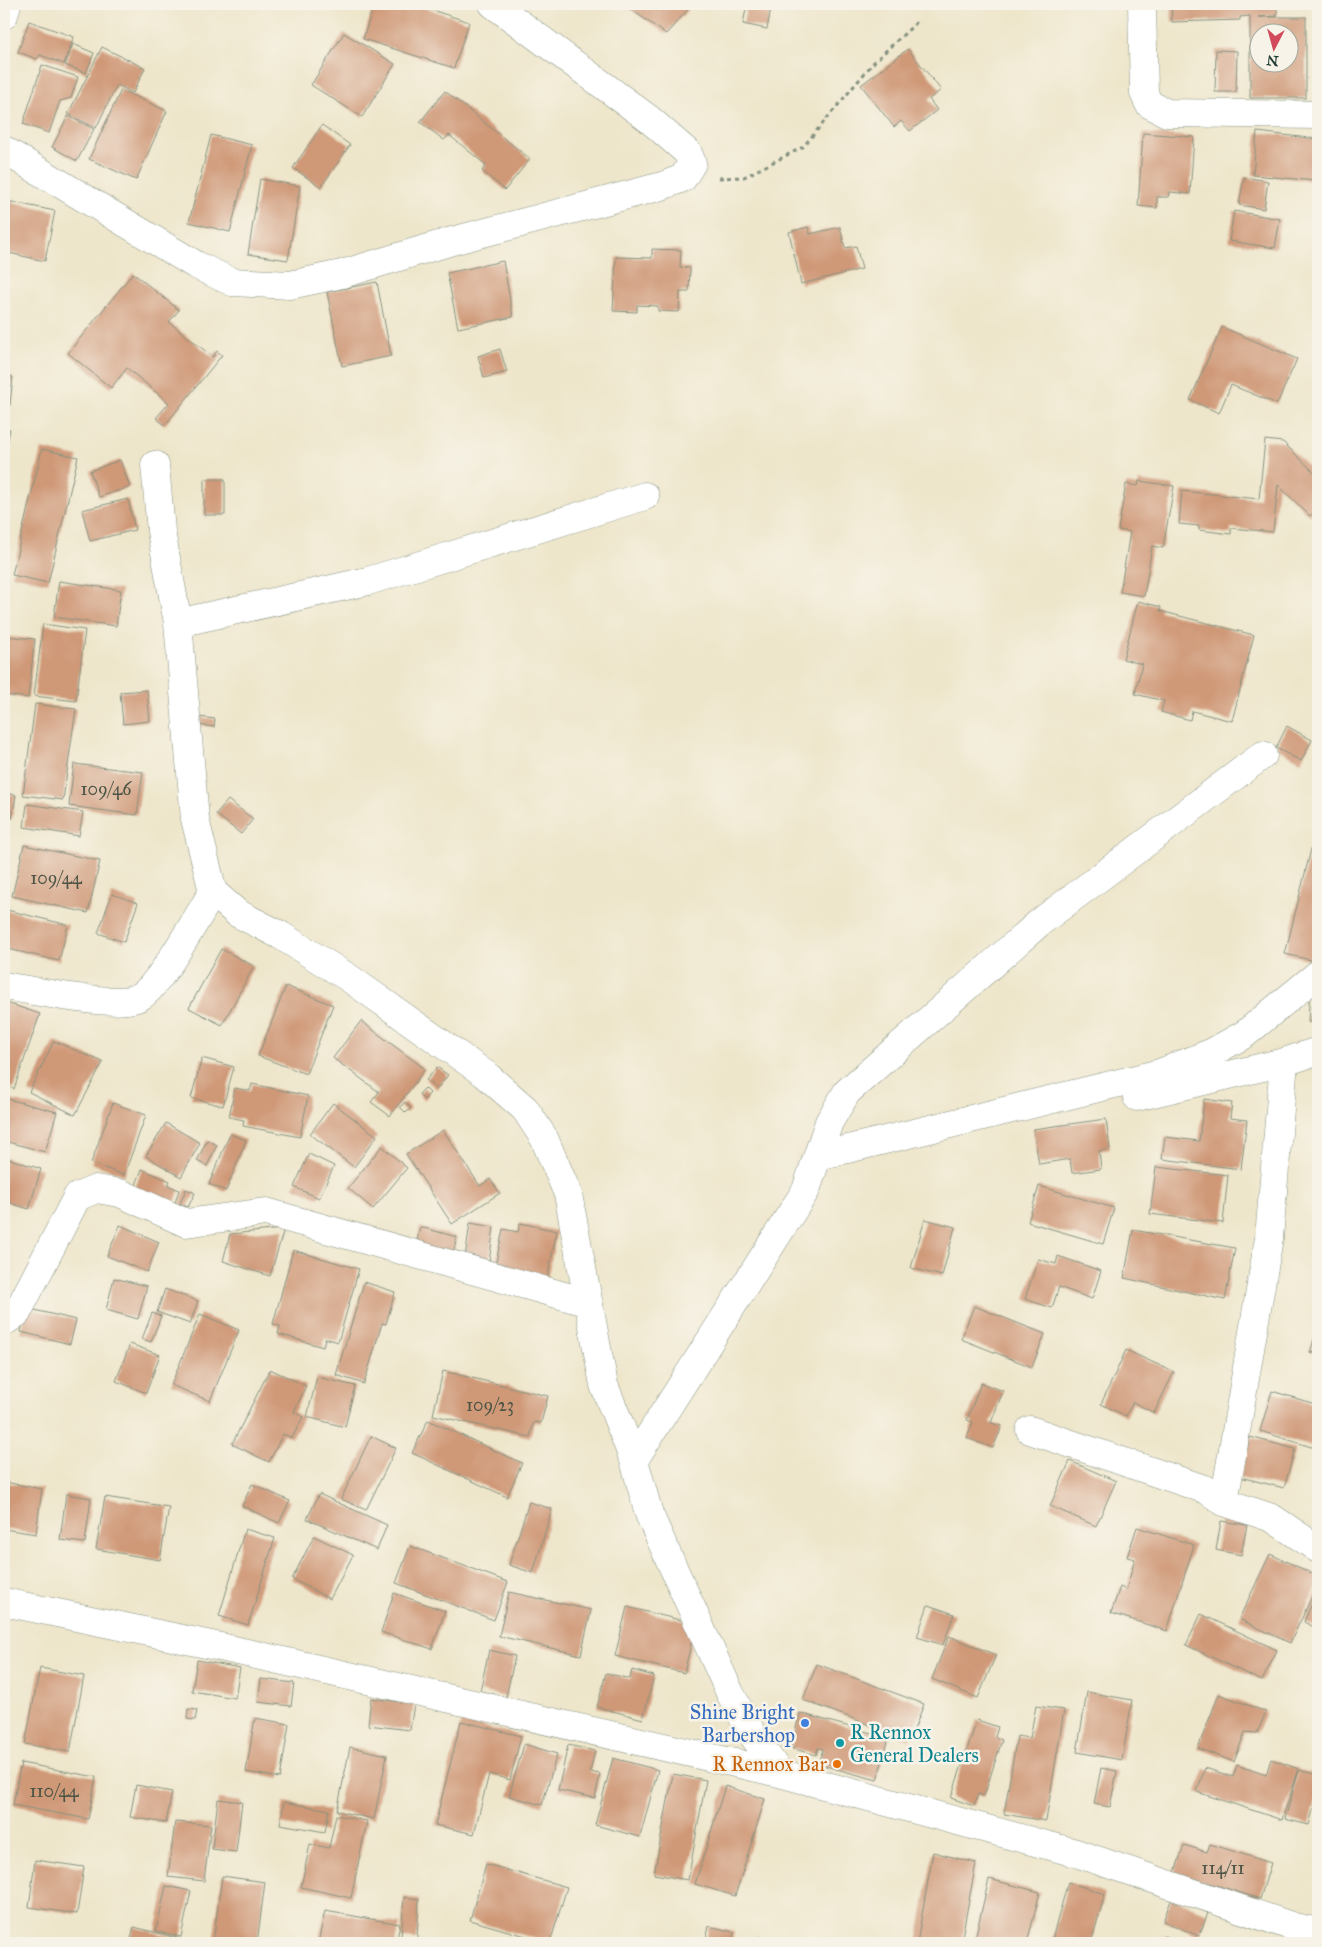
<svg xmlns="http://www.w3.org/2000/svg" width="1322" height="1947" viewBox="0 0 1322 1947" font-family="'IM FELL Great Primer',serif">
  <style>
    .building { fill: #cf9877; fill-rule: evenodd }
    .lines { fill: none; stroke-linecap: round; stroke-linejoin: round }
    .street-casing { stroke: #869280; stroke-width: 29 }
    .path { stroke: #869280; stroke-width: 3; stroke-dasharray: 4 4; stroke-linecap: butt }
    .street { stroke: #fff; stroke-width: 28 }
    .shop-dot { fill: #3f7fe0; stroke: #f7f3e8; stroke-width: 2 }
    .culture-dot { fill: #0f9aa8; stroke: #f7f3e8; stroke-width: 2 }
    .food-dot { fill: #e8710a; stroke: #f7f3e8; stroke-width: 2 }
    .labels { text-anchor: middle; stroke-width: 5; stroke-linejoin: round; paint-order: stroke }
    .number-label { font-size: 18px; fill: #4b5445 }
    .shop-label { font-size: 20px; fill: #366cbe; stroke: #f7f3e8; text-anchor: end }
    .culture-label { font-size: 20px; fill: #0d838f; stroke: #f7f3e8; text-anchor: start }
    .food-label { font-size: 20px; fill: #c56008; stroke: #f7f3e8; text-anchor: end }
  </style>
  <rect width="100%" height="100%" fill="#f7f3e8"/>
  <filter id="ink" filterUnits="userSpaceOnUse"><feTurbulence type="fractalNoise" baseFrequency=".02" numOctaves="2"/><feDisplacementMap in="SourceGraphic" scale="10" xChannelSelector="R" yChannelSelector="G"/><feConvolveMatrix kernelMatrix="1 2 1 2 8 2 1 2 1" color-interpolation-filters="sRGB"/></filter>
  <filter id="wash" filterUnits="userSpaceOnUse"><feTurbulence type="fractalNoise" baseFrequency=".0096" numOctaves="4" result="noise"/><feDisplacementMap in="SourceGraphic" scale="20" xChannelSelector="R" yChannelSelector="G"/><feGaussianBlur stdDeviation="1.12" result="paint"/><feColorMatrix in="noise" values="0 0 0 0 0 0 0 0 0 0 0 0 0 0 0 0 0 1.4 0 .05"/><feComposite in="paint" operator="in"/></filter>
  <g filter="url(#wash)">
    <rect width="100%" height="100%" fill="#eee6cb"/>
    <g id="blocks">
      <!-- building -->
      <path class="building" d="M374 4H413L469 22 454 68 363 39Z
        M628 4H693L666 34 626 6Z
        M747 4 771 8 767 29 743 24Z
        M1171 4H1277V16L1259 17H1306V98H1250V16L1240 17V20L1172 22ZM1260 32H1290V62H1260Z
        M29 21 74 37 64 64 40 55 37 59 18 52Z
        M344 33 395 64 362 117 311 85Z
        M73 44 94 53 86 73 65 65Z
        M102 47 145 68 133 93 117 85 96 128 68 114Z
        M908 49 941 90 929 99 937 110 910 131 901 121 894 127 861 85Z
        M1216 50 1237 51 1236 92H1215Z
        M42 65 78 77 71 98 60 101 49 133 23 124Z
        M121 90 167 111 136 180 89 159Z
        M445 91 530 159 505 190 482 171 486 165 449 135 444 140 420 122Z
        M68 116 94 129 77 161 52 147Z
        M322 125 350 145 321 187 293 168Z
        M1257 132 1318 139 1315 181 1253 175Z
        M1143 133 1194 137 1190 194 1170 192 1169 197H1157V208L1138 206Z
        M211 135 252 145 230 232 189 222Z
        M1244 177 1268 181 1264 209 1239 205Z
        M260 179 300 186 288 260 248 254Z
        M7 201 55 211 45 261 4 252V215Z
        M1234 211 1280 219 1275 248 1229 241Z
        M808 227 810 234 840 227 845 248 856 246 862 269 801 284 789 232Z
        M652 249 681 250 680 267 690 268 689 292H680L679 312 658 311V306L637 305V312L613 311 616 257 652 258Z
        M503 261 513 317 458 328 447 273Z
        M133 273 179 310 169 322 213 357 217 351 222 355 165 425 156 418 169 403 127 368 111 388 68 353Z
        M377 282 391 356 342 366 327 292Z
        M1222 327 1297 359 1277 404 1231 385 1219 413 1190 400Z
        M500 349 507 372 484 378 478 356Z
        M4 376 13 377 10 405 4 404Z
        M4 428 10 429 5 454H4Z
        M1265 440 1283 442 1318 476V508L1310 516 1278 485 1273 532 1231 528V534L1199 530V526L1179 524 1182 491 1259 499Z
        M42 449 78 457 48 583 12 575Z
        M120 460 130 487 99 497 90 471Z
        M204 479H225V515H204Z
        M1139 481 1174 486 1163 548 1152 546 1144 596 1120 592 1130 532 1118 530 1126 484 1138 486Z
        M128 499 135 530 90 541 82 510Z
        M59 581 121 590 116 626 54 617Z
        M1138 601 1161 607 1160 611 1254 635 1232 721 1192 711 1190 720 1161 712 1164 701 1135 694 1142 664 1123 659Z
        M43 624 85 630 76 701 34 696Z
        M4 636 35 639 28 698 4 695Z
        M147 690 150 721 123 724 120 692Z
        M35 704 76 709 63 800 23 795Z
        M199 717 215 719 214 727 198 725Z
        M1287 726 1312 740 1301 761 1276 748Z
        M74 764 143 772 137 815 69 806Z
        M4 793 16 795 12 819 4 817Z
        M228 800 253 819 241 834 216 814Z
        M27 804 83 812 79 836 24 827Z
        M1318 821V948L1315 961 1285 954Z
        M24 845 100 861 88 913 12 896Z
        M112 894 138 903 124 942 98 933Z
        M7 910 68 925 59 961 4 948V925Z
        M221 949 254 966 222 1025 189 1008Z
        M286 986 333 1005 306 1074 258 1056Z
        M1310 988 1318 989V1023L1308 1022Z
        M4 1002 40 1014 14 1089 4 1085Z
        M361 1021 425 1069 390 1116 371 1102 379 1092 333 1058Z
        M54 1041 103 1062 75 1115 29 1092Z
        M202 1058 234 1067 223 1106 191 1098Z
        M437 1067 448 1075 437 1089 426 1080Z
        M252 1084 308 1096 300 1137 243 1126 244 1120 229 1117 235 1088 250 1091Z
        M425 1088 430 1093 424 1100 419 1094Z
        M4 1098 57 1112 45 1152 4 1141Z
        M1204 1099 1232 1103 1230 1118 1247 1120 1241 1169 1162 1159 1165 1137 1199 1141Z
        M405 1102 411 1108 406 1113 400 1107Z
        M113 1103 146 1115 124 1175 91 1163Z
        M333 1103 377 1136 354 1167 310 1134Z
        M1106 1119 1110 1149 1099 1151 1101 1169 1072 1173 1070 1159 1039 1164 1033 1129Z
        M166 1123 200 1143 181 1177 146 1156Z
        M443 1130 480 1186 490 1179 500 1193 452 1224 406 1154Z
        M230 1134 246 1140 226 1191 209 1184Z
        M207 1140 217 1145 207 1166 197 1161Z
        M382 1146 407 1168 373 1209 348 1188Z
        M309 1154 334 1166 319 1198 294 1187Z
        M4 1157 41 1169 29 1209 4 1201Z
        M1156 1167 1228 1175 1223 1223 1150 1214Z
        M142 1169 170 1181 168 1185 179 1190 174 1206 134 1190Z
        M1039 1186 1114 1208 1103 1244 1028 1222Z
        M186 1189 195 1193 188 1207 180 1204Z
        M925 1219 955 1227 942 1276 911 1268Z
        M470 1223 494 1227 488 1269 464 1265Z
        M520 1223 557 1231 546 1285 494 1272 503 1229 518 1232Z
        M120 1225 159 1242 147 1272 107 1256Z
        M420 1227 457 1237 452 1259 415 1250Z
        M284 1229 270 1276 223 1261 230 1234Z
        M1133 1230 1235 1248 1225 1300 1124 1278Z
        M293 1250 359 1269 338 1342 325 1338 323 1347 278 1334 280 1326 273 1324Z
        M1058 1256 1101 1271 1092 1299 1059 1287 1052 1308 1025 1299 1038 1259 1056 1264Z
        M114 1278 147 1286 138 1319 106 1310Z
        M364 1282 395 1292 386 1324 382 1323 364 1384 336 1375Z
        M165 1289 198 1301 190 1324 157 1312Z
        M974 1306 1045 1334 1032 1367 961 1339Z
        M26 1308 76 1320 70 1344 21 1332Z
        M152 1313 161 1316 151 1342 142 1339Z
        M200 1314 239 1330 210 1401 171 1385Z
        M1318 1327V1354L1310 1352Z
        M130 1344 160 1355 146 1393 116 1381Z
        M1126 1350 1174 1372 1154 1413 1133 1402 1126 1416 1101 1404Z
        M270 1369 306 1386 294 1412 303 1417 292 1438 283 1434 269 1462 232 1444Z
        M443 1371 548 1396 541 1423 534 1422 530 1437 433 1415Z
        M317 1377 355 1386 345 1427 307 1417Z
        M981 1383 1003 1391 991 1423 1002 1426 993 1448 967 1438 973 1422 967 1420Z
        M1272 1391 1318 1405V1449L1260 1431Z
        M428 1420 522 1463 507 1497 412 1453Z
        M371 1436 396 1448 366 1510 341 1499Z
        M1250 1437 1295 1449 1284 1488 1240 1477Z
        M1070 1461 1116 1481 1096 1526 1050 1506Z
        M4 1482 42 1489 36 1534 4 1529Z
        M252 1484 290 1501 279 1523 242 1506Z
        M66 1494 91 1498 85 1543 60 1540Z
        M319 1494 387 1525 377 1550 307 1519Z
        M105 1497 169 1507 160 1560 96 1549Z
        M529 1502 552 1509 533 1573 509 1565Z
        M1221 1521 1247 1525 1241 1555 1216 1550Z
        M1137 1527 1194 1545 1167 1631 1111 1613 1120 1587 1126 1590 1135 1559 1127 1557Z
        M245 1529 275 1538 248 1625 219 1616Z
        M314 1536 353 1555 330 1599 292 1579Z
        M410 1546 508 1582 494 1620 396 1583Z
        M1270 1554 1318 1576V1584L1290 1643 1239 1619Z
        M1318 1589V1629L1304 1622Z
        M509 1592 591 1610 581 1655 499 1636Z
        M394 1593 445 1611 432 1649 381 1632Z
        M928 1605 954 1614 943 1645 917 1637Z
        M627 1607 696 1624 684 1673 615 1656Z
        M1201 1614 1277 1650 1262 1681 1186 1645Z
        M949 1636 996 1655 978 1698 932 1679Z
        M489 1650 515 1656 506 1697 480 1691Z
        M197 1660 240 1668 235 1698 192 1691Z
        M817 1664 924 1704 910 1740 803 1700Z
        M40 1668 84 1676 70 1752 25 1744Z
        M632 1670 654 1676 643 1719 597 1707 606 1673 630 1679Z
        M261 1679 294 1683 291 1706 258 1702Z
        M1087 1692 1132 1700 1122 1760 1077 1752Z
        M1219 1694 1266 1712 1257 1733 1245 1732 1234 1762 1198 1748Z
        M371 1698 414 1704 410 1730 368 1725Z
        M1036 1706 1064 1710 1046 1821 1004 1814 1017 1736 1030 1738Z
        M188 1709 197 1710 195 1720 187 1719Z
        M800 1713 889 1738 877 1780 818 1764 823 1749 818 1748 816 1755 791 1748Z
        M255 1718 289 1724 280 1778 246 1772Z
        M977 1720 998 1727 995 1737 1002 1740 984 1796 978 1794 974 1806 951 1798Z
        M461 1721 521 1736 510 1780 489 1774 474 1834 435 1825Z
        M524 1744 557 1754 542 1805 509 1796Z
        M568 1745 595 1751 590 1772 600 1774 595 1798 558 1790Z
        M350 1747 387 1755 374 1819 337 1811Z
        M613 1758 658 1770 640 1837 595 1825Z
        M1271 1759 1299 1769 1282 1820 1197 1792 1205 1768 1233 1777 1237 1765 1266 1775Z
        M21 1763 96 1777 88 1819 13 1805Z
        M1101 1768 1117 1771 1110 1807 1094 1804Z
        M1299 1770 1318 1775V1790L1309 1825 1285 1819Z
        M673 1774 706 1780 688 1880 654 1874Z
        M136 1785 172 1792 166 1823 130 1817Z
        M725 1786 765 1799 735 1896 695 1884Z
        M218 1799 242 1802 236 1852 212 1849Z
        M284 1802 329 1810 325 1832 280 1824Z
        M336 1815 367 1821 351 1898 301 1887 310 1844 329 1848Z
        M175 1822 211 1825 204 1881 168 1877Z
        M1210 1844 1271 1863 1260 1899 1175 1872 1184 1845 1207 1852Z
        M933 1852 976 1863 962 1937 970 1938 969 1943H917Z
        M35 1860 84 1867 77 1914 29 1907Z
        M486 1864 567 1887 550 1943 470 1920Z
        M222 1876 265 1882 257 1943H213Z
        M989 1879 1040 1892 1027 1943H974Z
        M1068 1882 1105 1894 1091 1943H1065L1052 1939Z
        M166 1886 191 1891 181 1937 156 1931Z
        M404 1897 419 1899 417 1939 401 1938Z
        M1172 1898 1208 1913 1199 1936 1163 1921Z
        M325 1911 400 1924 396 1943H318Z
        M709 1926 734 1932 732 1943 706 1940Z
        M134 1927 189 1941 188 1943H130Z
        M1164 1936 1184 1943H1162Z
        M757 1937 778 1942V1943H756Z"/>
    </g>
  </g>
  <g filter="url(#ink)">
    <use href="#blocks" fill-opacity="0" stroke="#869280" stroke-width="1"/>
    <g class="lines">
      <!-- street casing -->
      <g class="street-casing">
        <path id="street" d="M1142 4 1144 93 1149 104 1167 113 1318 115
          M4 15 7 4
          M4 150 196 265 232 282 290 285 342 274 452 241 662 186 683 178 692 163 688 153 649 119 493 4
          M155 465 161 531 178 623 195 819 213 892 237 913 280 935 349 978 485 1074 525 1109 544 1138 568 1194 604 1385 634 1460 649 1514 730 1693 751 1732 779 1773
          M178 623 368 581 645 496
          M4 986C32 990 118 1010 141 996 161 984 198 915 213 892
          M1318 1051 1284 1062 1269 1238 1224 1502 1272 1518 1318 1549
          M1137 1097 1284 1062
          M819 1156 1160 1073 1213 1052 1245 1034 1318 974
          M4 1322 17 1313 77 1197 96 1189 120 1193 186 1223 266 1212 589 1303
          M1030 1430 1207 1490 1224 1502
          M634 1460 806 1190 829 1122 847 1092 1039 923 1263 755
          M4 1602 216 1646 779 1773 1076 1853 1294 1927 1318 1932"/>
      </g>
      <!-- path -->
      <path class="path" d="M719 178 744 177 803 147 874 62 919 20"/>
      <!-- street -->
      <use href="#street" class="street"/>
    </g>
  </g>
  <!-- markers -->
  <circle class="shop-dot" cx="805" cy="1723" r="5"/>
  <circle class="culture-dot" cx="840" cy="1743" r="5"/>
  <circle class="food-dot" cx="837" cy="1764" r="5"/>
  <g class="labels">
    <!-- number labels -->
    <g class="number-label">
      <text x="106" y="795">109/46</text>
      <text x="56" y="884">109/44</text>
      <text x="490" y="1411">109/23</text>
      <text x="54" y="1797">110/44</text>
      <text x="1223" y="1874">114/11</text>
    </g>
    <!-- shop labels -->
    <g class="shop-label">
      <text x="795" y="1719">Shine Bright<tspan x="795" dy="23">Barbershop</tspan></text>
    </g>
    <!-- culture labels -->
    <g class="culture-label">
      <text x="850" y="1739">R Rennox<tspan x="850" dy="23">General Dealers</tspan></text>
    </g>
    <!-- food labels -->
    <g class="food-label">
      <text x="827" y="1771">R Rennox Bar</text>
    </g>
  </g>
  <!-- margin -->
  <rect width="1322" height="1947" fill="none" stroke="#f7f3e8" stroke-width="20"/>
  <!-- north arrow -->
  <g transform="translate(1274 48) rotate(186)"><circle r="24" fill="#f7f3e8" stroke="#a1aaa0"/>
  <path d="M0-4L9 19L0 12L-9 19Z" fill="#d1495b"/>
  <text y="-8" font-size="14" font-weight="bold" text-anchor="middle" fill="#1f3d34">N</text>
  </g>
</svg>
